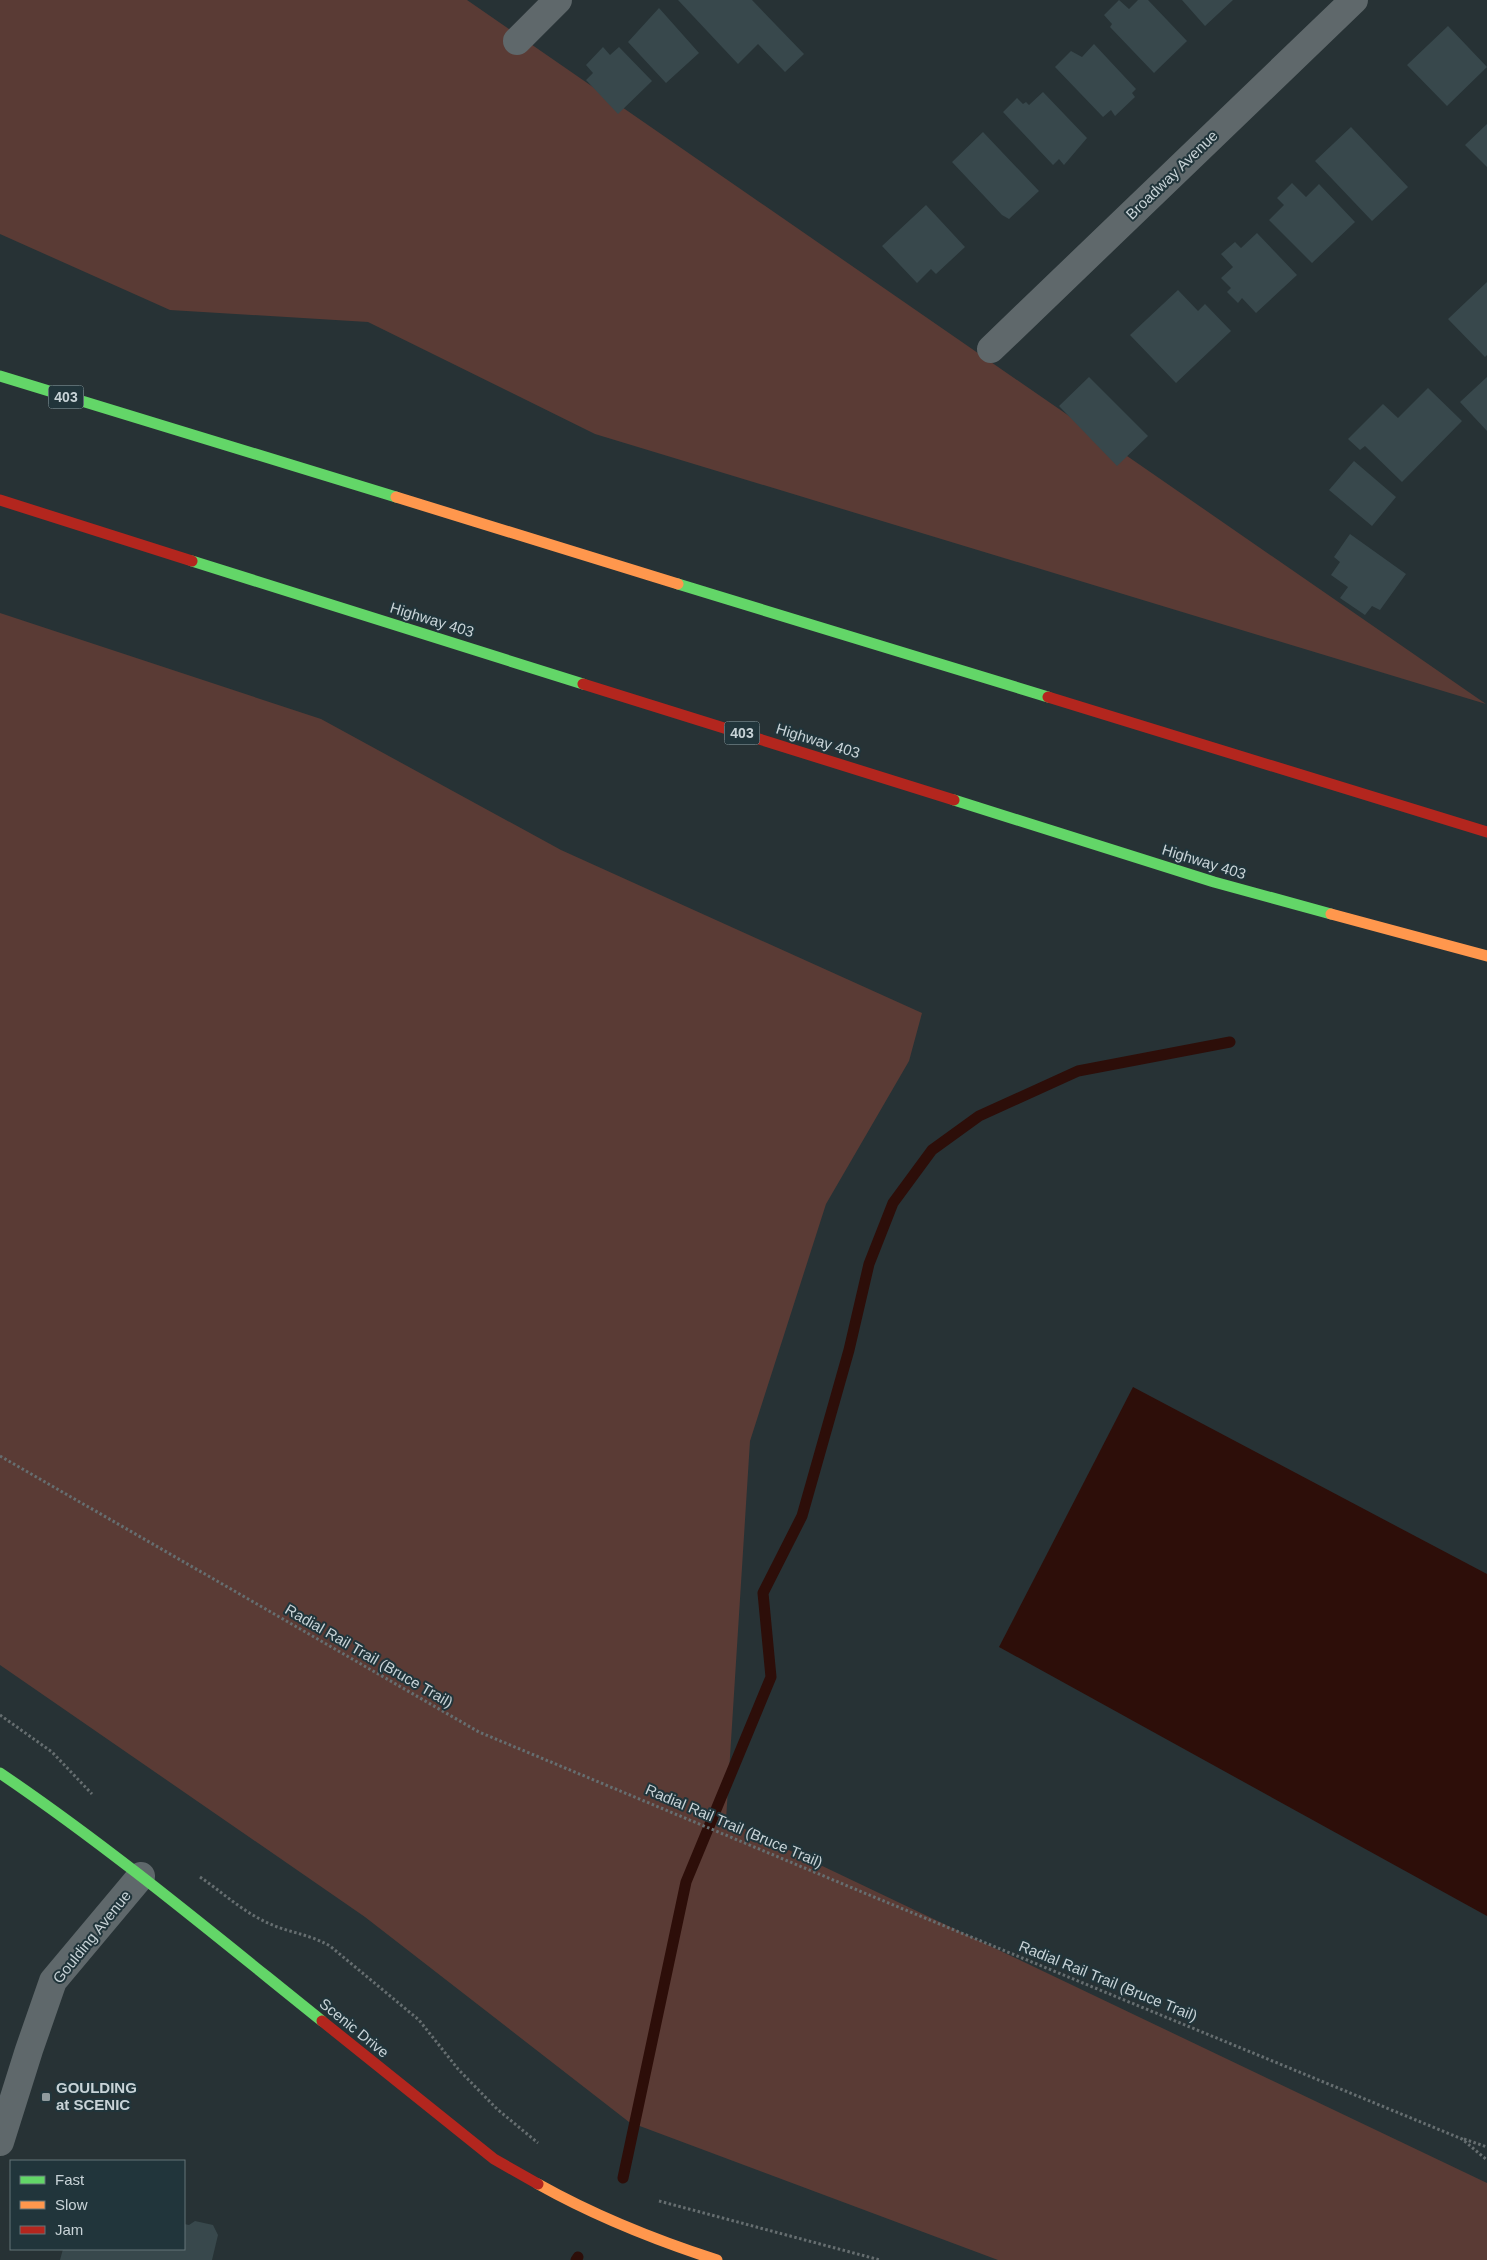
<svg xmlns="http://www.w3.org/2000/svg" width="1487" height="2260" viewBox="0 0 1487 2260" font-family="Arial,sans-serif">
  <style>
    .green { fill: #5a3b35 }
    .water { fill: #2d0e09 }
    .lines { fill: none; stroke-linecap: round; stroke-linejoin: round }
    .stream { stroke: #2d0e09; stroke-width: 11 }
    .building { fill: #38484c }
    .path { stroke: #666e70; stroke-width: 3; stroke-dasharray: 2.5 2.5; stroke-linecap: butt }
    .street { stroke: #5f686b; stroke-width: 28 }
    .fast { stroke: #63d668; stroke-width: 11 }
    .slow { stroke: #ff974d; stroke-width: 11 }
    .jam { stroke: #b3261e; stroke-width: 11 }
    .poi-dot { fill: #909b9e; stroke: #21353b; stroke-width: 2 }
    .labels { text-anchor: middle; stroke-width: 4; stroke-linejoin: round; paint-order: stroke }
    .shield { fill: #21353b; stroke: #96a4a8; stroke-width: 1 }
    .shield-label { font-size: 14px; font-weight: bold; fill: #c8d3d7 }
    .street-label { font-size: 15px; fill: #c8d3d7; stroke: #21353b }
    .poi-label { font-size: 15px; font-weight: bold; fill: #c8d3d7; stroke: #21353b; text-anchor: start }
  </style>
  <rect width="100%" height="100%" fill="#273235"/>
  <!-- green -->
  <path class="green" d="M0 0H467L1486 704 595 434 368 322 170 310 0 234Z
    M0 613 321 719 561 850 922 1013 909 1061 826 1204 750 1441 726 1820 1487 2183V2260H998L629 2122 365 1917 0 1665Z"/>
  <!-- water -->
  <path class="water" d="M1133 1387 1487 1574V1916L999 1647Z"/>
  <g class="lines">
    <!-- stream -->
    <path class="stream" d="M623 2178 686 1882 771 1677 763 1593 802 1516 849 1350 869 1264 893 1203 932 1150 979 1116 1078 1071 1230 1042
      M576 2260 578 2257"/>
  </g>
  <!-- building -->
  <path class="building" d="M678 0H752L804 54 785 72 758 44 738 64Z
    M1119 0 1129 9 1138 0H1148L1187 41 1154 73 1110 27 1112 24 1104 15Z
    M1182 0H1233L1205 26Z
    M659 8 699 53 666 83 628 42Z
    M1448 26 1487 67 1447 106 1407 65Z
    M1094 44 1136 89 1132 93 1135 97 1115 116 1111 110 1103 117 1055 67 1071 51 1082 57Z
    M603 47 610 55 619 47 652 81 618 114 586 80 593 73 586 65Z
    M1043 92 1087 138 1064 165 1059 159 1053 165 1003 112 1017 98 1023 104 1026 102 1029 105Z
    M1487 124V167L1465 145Z
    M1351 127 1408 187 1372 221 1315 161Z
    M983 132 1039 191 1009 219 1002 215 952 162Z
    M1292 183 1306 197 1319 184 1355 222 1312 263 1269 220 1284 205 1277 198Z
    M926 205 965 247 936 274 931 269 917 283 882 246Z
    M1257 233 1297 275 1256 313 1242 298 1238 303 1227 292 1231 288 1221 278 1233 267 1221 254 1235 242 1241 248Z
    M1487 282V355L1485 357 1448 319Z
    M1178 290 1198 311 1205 304 1231 331 1176 383 1130 335Z
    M1089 377 1148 436 1117 466 1059 406Z
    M1487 377V431L1460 402Z
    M1428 388 1462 421 1402 482 1365 446 1360 450 1348 439 1383 404 1398 418Z
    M1354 461 1396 497 1372 526 1329 490Z
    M1350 534 1406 574 1380 610 1372 606 1365 615 1340 598 1348 587 1331 575 1340 562 1334 557Z
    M195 2221 213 2225 218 2235 212 2260H60L63 2249H184V2224L189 2225Z"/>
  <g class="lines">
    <!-- path -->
    <path class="path" d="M0 1456 479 1732 874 1897 1462 2139 1487 2160
      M0 1715 52 1752 92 1794
      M200 1877C222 1892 243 1912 268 1923 289 1933 307 1933 330 1946L419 2020 458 2069 497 2109 538 2143
      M1464 2139 1487 2147
      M659 2201 880 2260"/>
    <!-- street -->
    <path class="street" d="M517 41 558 0
      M991 349 1354 0
      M0 2142 29 2050 53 1981 141 1876"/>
    <!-- fast -->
    <path class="fast" d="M0 376 396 497
      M192 561 583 684
      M678 584 1048 697
      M954 800 1214 882 1331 914
      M0 1773C112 1849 216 1936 322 2021"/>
    <!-- slow -->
    <path class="slow" d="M396 497 678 584
      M1331 914 1487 956
      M538 2184C595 2216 655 2240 717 2260"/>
    <!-- jam -->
    <path class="jam" d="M0 500 192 561
      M583 684 954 800
      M1048 697 1487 832
      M322 2021 494 2159 538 2184"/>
  </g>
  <!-- markers -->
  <rect class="poi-dot" x="41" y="2092" width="10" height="10" rx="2.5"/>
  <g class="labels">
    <!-- shield labels -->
    <g class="shield">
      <rect x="48.5" y="385.5" width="35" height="23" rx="4"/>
      <rect x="724.5" y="721.5" width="35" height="23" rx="4"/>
    </g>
    <g class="shield-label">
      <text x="66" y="402">403</text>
      <text x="742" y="738">403</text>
    </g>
    <!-- street labels -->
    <g class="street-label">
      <text transform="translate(1172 175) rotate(-44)" y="5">Broadway Avenue</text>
      <text transform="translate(432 620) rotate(17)" y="5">Highway 403</text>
      <text transform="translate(818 741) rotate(17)" y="5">Highway 403</text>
      <text transform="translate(1204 862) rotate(17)" y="5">Highway 403</text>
      <text transform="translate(369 1656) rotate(30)" y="5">Radial Rail Trail (Bruce Trail)</text>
      <text transform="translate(734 1826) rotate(23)" y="5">Radial Rail Trail (Bruce Trail)</text>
      <text transform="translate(92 1937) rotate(-51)" y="5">Goulding Avenue</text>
      <text transform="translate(1108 1981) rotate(22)" y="5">Radial Rail Trail (Bruce Trail)</text>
      <text transform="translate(354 2028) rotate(39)" y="5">Scenic Drive</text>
    </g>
    <!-- poi labels -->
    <g class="poi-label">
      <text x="56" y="2093">GOULDING<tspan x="56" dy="17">at SCENIC</tspan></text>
    </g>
  </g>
  <!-- legend -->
  <rect x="10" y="2160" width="175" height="90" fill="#21353b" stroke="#647479"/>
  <rect x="20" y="2176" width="25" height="8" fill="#63d668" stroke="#647479"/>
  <text x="55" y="2185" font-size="15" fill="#c8d3d7">Fast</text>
  <rect x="20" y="2201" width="25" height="8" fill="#ff974d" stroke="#647479"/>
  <text x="55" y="2210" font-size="15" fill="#c8d3d7">Slow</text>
  <rect x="20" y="2226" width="25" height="8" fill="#b3261e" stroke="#647479"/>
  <text x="55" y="2235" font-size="15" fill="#c8d3d7">Jam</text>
</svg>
